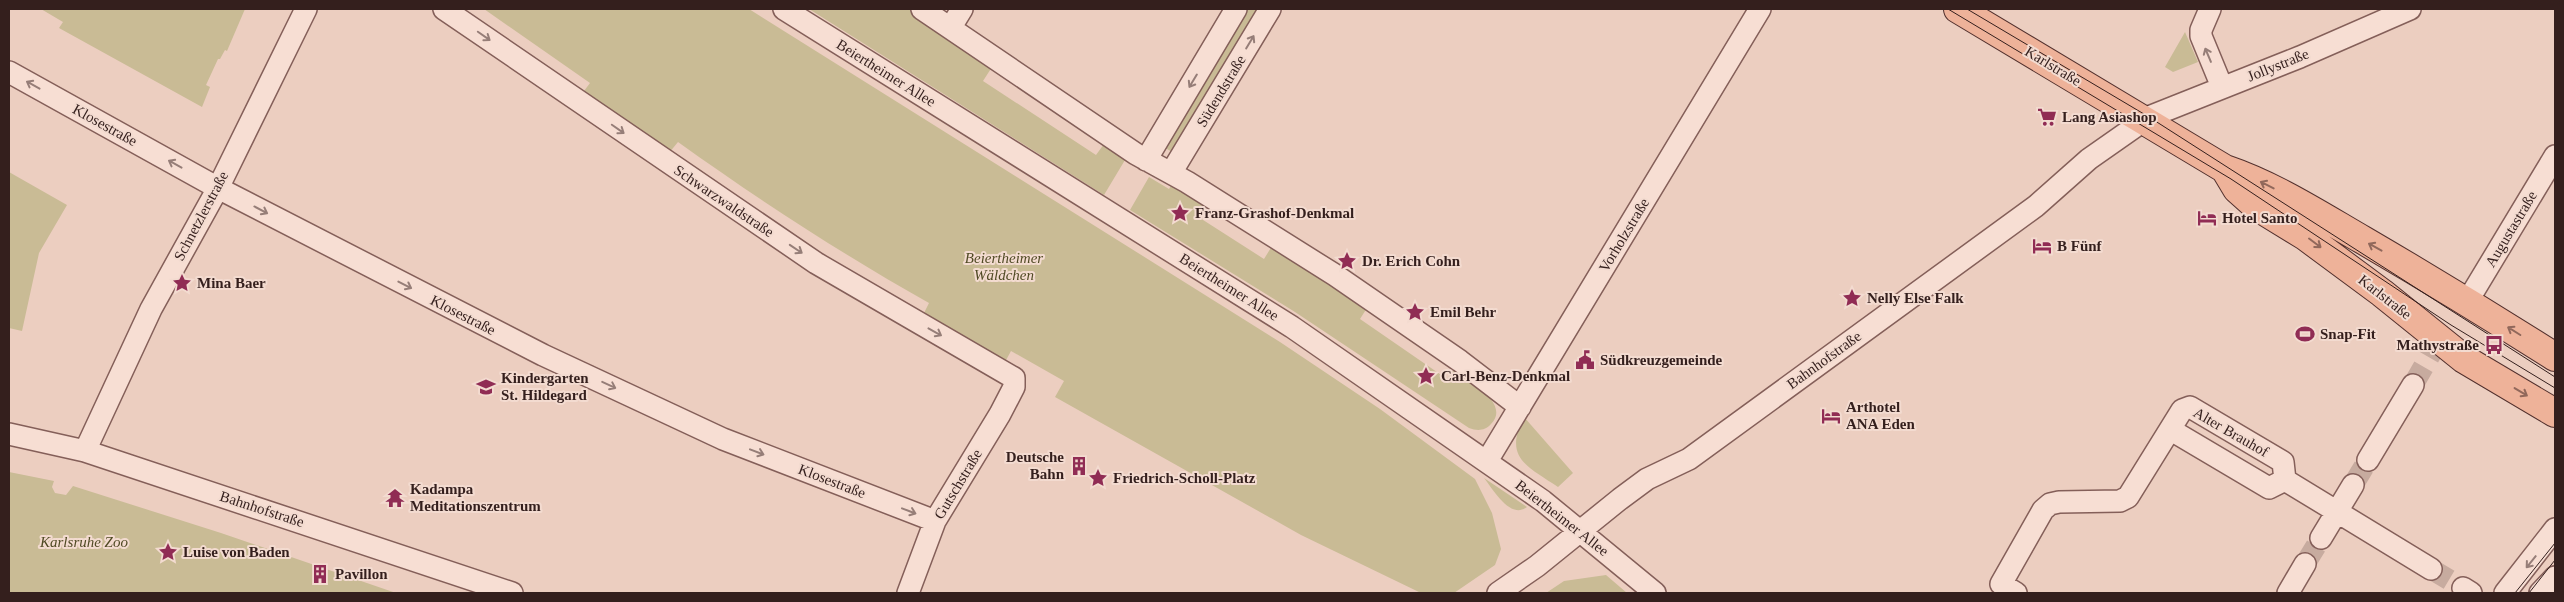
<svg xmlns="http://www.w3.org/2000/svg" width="2564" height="602" viewBox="0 0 2564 602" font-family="Georgia,serif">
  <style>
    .green { fill: #c9bb95 }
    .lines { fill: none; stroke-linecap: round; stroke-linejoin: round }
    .minor-tunnel { stroke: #c7ab9f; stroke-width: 21; stroke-dasharray: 21 11; stroke-linecap: butt }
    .minor-casing { stroke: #845f59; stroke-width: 24 }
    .major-casing { stroke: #52302d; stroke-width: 30 }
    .minor { stroke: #f7ded3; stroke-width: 21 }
    .major { stroke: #eeb299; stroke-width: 28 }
    .tram { stroke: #341f1d; stroke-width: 1 }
    .oneway { stroke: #967e78 }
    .oneway2 { stroke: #91685b }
    .labels { text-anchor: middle; stroke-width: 4; stroke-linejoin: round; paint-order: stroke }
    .street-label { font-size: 15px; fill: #341f1d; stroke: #f3dbd0 }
    .poi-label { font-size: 15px; font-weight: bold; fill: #341f1d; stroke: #f3dbd0; text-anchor: start }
    .park-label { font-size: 15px; font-style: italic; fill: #504a24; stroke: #f3dbd0 }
  </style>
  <rect width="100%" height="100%" fill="#eccec0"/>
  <!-- green -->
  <path class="green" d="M41 9H245L227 51 225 50 220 59H218L206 85 210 87 202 107 59 28 63 22Z
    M484 9H749L1280 342 1380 409 1475 479 1492 513 1501 549 1495 565 1454 593H1421L1301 535 1055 397 1064 381 1011 351 1005 362 923 315 929 303C842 254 759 200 678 142L669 153 581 95 590 83Z
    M809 9H909L994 64 983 81 1096 155 1104 144 1125 160 1104 195Z
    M1242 9H1259L1174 153 1160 145Z
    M2185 32 2198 62 2173 72 2165 67Z
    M9 172 67 205 39 253 22 331 9 328Z
    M1149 177 1169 189 1172 184 1207 205 1200 218 1264 259 1272 246 1367 308 1360 319 1447 379 1455 368C1469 380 1511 404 1491 424 1485 431 1477 431 1469 428L1295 312 1130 210Z
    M1524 417 1573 473 1558 487C1527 466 1503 458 1524 417Z
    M9 472 54 481 52 487 55 493 66 495 73 486 221 533 396 593H9Z
    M1484 478 1527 507C1510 520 1493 489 1484 478Z
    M1606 575 1627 593H1546L1564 581Z"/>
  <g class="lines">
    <!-- minor-tunnel -->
    <path class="minor-tunnel" d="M2413 385 2432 352
      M2353 485 2368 460
      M2305 564 2321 538
      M2431 569 2463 588"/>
    <!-- minor casing -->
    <g class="minor-casing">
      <path id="minor" d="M444 9 816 263 1014 378V387L1000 414 935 521 908 593
        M784 9 1292 327 1543 501 1655 593
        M922 9 1136 154 1187 182 1335 275 1460 361 1520 407
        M2210 9 2201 30V36L2222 87
        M951 27 962 9
        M9 72 218 188 543 355 723 439 935 521
        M1146 160 1236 9
        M1171 173 1270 9
        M2467 302 2555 156
        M2171 430 2269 488 2285 480
        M9 434 85 451 512 593
        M85 451 151 309 218 188 306 9
        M2368 460 2413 385
        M1487 461 1760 9
        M2285 480 2431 569
        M2321 538 2353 485
        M2463 588 2471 593
        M1498 593 1537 566 1620 499 1647 479 1689 459 2036 206 2089 159 2149 117 2300 57 2410 9
        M2016 593 2001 584 2043 510 2050 504 2059 502 2120 501 2128 497 2182 410 2190 407 2283 462 2285 480
        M2288 593 2305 564
        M2505 593 2555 529
        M2540 593 2555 577"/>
    </g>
    <!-- major casing -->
    <g class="major-casing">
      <path id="major" d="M1958 9 2225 169C2275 186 2318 214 2363 240 2428 278 2492 317 2555 357
        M2225 169 2237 189 2256 206 2305 236 2382 293 2464 359 2555 413"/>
    </g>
    <!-- minor -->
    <use href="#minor" class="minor"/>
    <!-- major -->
    <use href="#major" class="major"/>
    <!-- tram -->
    <path class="tram" d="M1948 9 2231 179 2451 325 2555 388
      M1967 9 2149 117 2555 377
      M2515 593 2555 543
      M2529 593 2555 560"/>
  </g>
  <!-- one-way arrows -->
  <defs><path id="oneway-shaft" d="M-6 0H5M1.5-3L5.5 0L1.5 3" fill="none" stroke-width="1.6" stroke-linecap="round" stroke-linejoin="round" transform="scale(1.25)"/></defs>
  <g class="oneway">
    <use href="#oneway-shaft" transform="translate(484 36) rotate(35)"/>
    <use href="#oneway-shaft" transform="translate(1250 42) rotate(-59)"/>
    <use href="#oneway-shaft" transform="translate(2208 55) rotate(-113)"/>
    <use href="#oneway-shaft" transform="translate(1193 81) rotate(121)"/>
    <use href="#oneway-shaft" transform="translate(33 85) rotate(-151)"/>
    <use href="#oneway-shaft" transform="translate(618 129) rotate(35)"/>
    <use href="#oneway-shaft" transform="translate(175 164) rotate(-151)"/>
    <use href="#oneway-shaft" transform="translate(261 210) rotate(28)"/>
    <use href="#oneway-shaft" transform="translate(796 249) rotate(34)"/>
    <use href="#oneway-shaft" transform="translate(405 285) rotate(27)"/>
    <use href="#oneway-shaft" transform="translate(935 332) rotate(29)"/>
    <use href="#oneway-shaft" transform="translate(609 385) rotate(25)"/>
    <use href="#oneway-shaft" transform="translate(757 452) rotate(21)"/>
    <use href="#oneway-shaft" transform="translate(909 511) rotate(21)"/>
    <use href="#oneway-shaft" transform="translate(2531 562) rotate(129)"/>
  </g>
  <g class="oneway2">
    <use href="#oneway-shaft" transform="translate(2267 185) rotate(-153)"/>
    <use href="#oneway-shaft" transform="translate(2315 243) rotate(37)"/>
    <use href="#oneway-shaft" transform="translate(2375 247) rotate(-151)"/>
    <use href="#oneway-shaft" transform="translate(2514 331) rotate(-148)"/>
    <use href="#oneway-shaft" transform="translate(2521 392) rotate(31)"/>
  </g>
  <!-- icons -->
  <defs>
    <g id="supermarket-bare" transform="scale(1.5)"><path d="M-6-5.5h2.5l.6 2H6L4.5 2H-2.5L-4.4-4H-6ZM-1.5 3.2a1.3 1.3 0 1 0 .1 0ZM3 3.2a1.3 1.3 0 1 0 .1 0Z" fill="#902c54" stroke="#f3dbd0" stroke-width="2.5" paint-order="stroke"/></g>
    <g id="sight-bare" transform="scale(1.5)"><path d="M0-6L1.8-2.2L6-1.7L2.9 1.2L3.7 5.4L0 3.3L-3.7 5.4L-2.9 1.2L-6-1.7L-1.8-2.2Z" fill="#902c54" stroke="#f3dbd0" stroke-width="2.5" paint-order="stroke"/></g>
    <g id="hotel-bare" transform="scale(1.5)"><path d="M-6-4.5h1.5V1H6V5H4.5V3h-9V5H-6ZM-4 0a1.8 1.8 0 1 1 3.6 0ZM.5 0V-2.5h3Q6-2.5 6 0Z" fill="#902c54" stroke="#f3dbd0" stroke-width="2.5" paint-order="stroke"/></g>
    <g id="stadium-bare" transform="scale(1.5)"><path d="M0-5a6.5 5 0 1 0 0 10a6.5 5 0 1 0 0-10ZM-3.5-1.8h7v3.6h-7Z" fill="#902c54" stroke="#f3dbd0" stroke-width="2.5" paint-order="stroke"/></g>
    <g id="bus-bare" transform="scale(1.5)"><path d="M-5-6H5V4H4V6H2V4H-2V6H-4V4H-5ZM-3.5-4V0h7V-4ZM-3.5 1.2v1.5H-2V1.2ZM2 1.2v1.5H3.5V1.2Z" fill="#902c54" stroke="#f3dbd0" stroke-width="2.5" paint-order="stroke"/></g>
    <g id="civic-bare" transform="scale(1.5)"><path d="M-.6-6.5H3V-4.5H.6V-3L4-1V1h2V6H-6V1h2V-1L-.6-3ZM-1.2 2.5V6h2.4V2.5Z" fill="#902c54" stroke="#f3dbd0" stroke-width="2.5" paint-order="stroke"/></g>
    <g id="school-bare" transform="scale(1.5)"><path d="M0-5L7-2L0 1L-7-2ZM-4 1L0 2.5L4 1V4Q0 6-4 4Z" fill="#902c54" stroke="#f3dbd0" stroke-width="2.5" paint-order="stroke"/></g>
    <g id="building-bare" transform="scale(1.5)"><path d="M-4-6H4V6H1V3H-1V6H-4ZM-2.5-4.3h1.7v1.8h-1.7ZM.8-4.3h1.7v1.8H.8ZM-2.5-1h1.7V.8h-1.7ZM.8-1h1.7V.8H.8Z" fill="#902c54" stroke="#f3dbd0" stroke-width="2.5" paint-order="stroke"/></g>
    <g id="temple-bare" transform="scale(1.5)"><path d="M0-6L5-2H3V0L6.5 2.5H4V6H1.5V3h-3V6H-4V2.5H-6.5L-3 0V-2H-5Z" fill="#902c54" stroke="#f3dbd0" stroke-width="2.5" paint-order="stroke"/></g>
  </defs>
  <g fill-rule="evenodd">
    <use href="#supermarket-bare" x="2047" y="117"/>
    <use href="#sight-bare" x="1180" y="213"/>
    <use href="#hotel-bare" x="2207" y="218"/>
    <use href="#hotel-bare" x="2042" y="246"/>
    <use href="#sight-bare" x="1347" y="261"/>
    <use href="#sight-bare" x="182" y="283"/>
    <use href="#sight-bare" x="1852" y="298"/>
    <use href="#sight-bare" x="1415" y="312"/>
    <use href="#stadium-bare" x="2305" y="334"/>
    <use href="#bus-bare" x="2494" y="345"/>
    <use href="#civic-bare" x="1585" y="360"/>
    <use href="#sight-bare" x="1426" y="376"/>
    <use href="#school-bare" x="486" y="387"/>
    <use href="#hotel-bare" x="1831" y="416"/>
    <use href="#building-bare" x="1079" y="466"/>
    <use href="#sight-bare" x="1098" y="478"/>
    <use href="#temple-bare" x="395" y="498"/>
    <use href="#sight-bare" x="168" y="552"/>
    <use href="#building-bare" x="320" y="574"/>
  </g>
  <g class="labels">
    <!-- street labels -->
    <g class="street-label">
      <text transform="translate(2278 65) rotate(-22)" y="5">Jollystraße</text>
      <text transform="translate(2053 66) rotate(31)" y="5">Karlstraße</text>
      <text transform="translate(886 73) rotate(32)" y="5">Beiertheimer Allee</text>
      <text transform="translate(1221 91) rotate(-59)" y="5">Südendstraße</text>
      <text transform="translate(105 125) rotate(29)" y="5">Klosestraße</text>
      <text transform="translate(724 201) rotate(34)" y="5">Schwarzwaldstraße</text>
      <text transform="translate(201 216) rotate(-62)" y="5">Schnetzlerstraße</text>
      <text transform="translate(2511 229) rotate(-59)" y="5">Augustastraße</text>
      <text transform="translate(1624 235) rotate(-59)" y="5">Vorholzstraße</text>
      <text transform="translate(1229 287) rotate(32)" y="5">Beiertheimer Allee</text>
      <text transform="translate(2385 297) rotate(38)" y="5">Karlstraße</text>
      <text transform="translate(463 315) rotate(27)" y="5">Klosestraße</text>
      <text transform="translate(1824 360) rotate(-36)" y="5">Bahnhofstraße</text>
      <text transform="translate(2231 432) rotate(30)" y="5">Alter Brauhof</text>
      <text transform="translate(832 481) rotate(21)" y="5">Klosestraße</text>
      <text transform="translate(958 484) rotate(-59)" y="5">Gutschstraße</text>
      <text transform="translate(262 509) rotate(18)" y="5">Bahnhofstraße</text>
      <text transform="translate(1562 518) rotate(38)" y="5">Beiertheimer Allee</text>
    </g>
    <!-- poi labels -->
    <g class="poi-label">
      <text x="2062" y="122">Lang Asiashop</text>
      <text x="1195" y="218">Franz-Grashof-Denkmal</text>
      <text x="2222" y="223">Hotel Santo</text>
      <text x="2057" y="251">B Fünf</text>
      <text x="1362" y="266">Dr. Erich Cohn</text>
      <text x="197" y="288">Mina Baer</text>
      <text x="1867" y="303">Nelly Else Falk</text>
      <text x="1430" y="317">Emil Behr</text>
      <text x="2320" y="339">Snap-Fit</text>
      <text x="2479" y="350" text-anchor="end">Mathystraße</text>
      <text x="1600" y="365">Südkreuzgemeinde</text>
      <text x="1441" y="381">Carl-Benz-Denkmal</text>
      <text x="501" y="383">Kindergarten<tspan x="501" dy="17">St. Hildegard</tspan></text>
      <text x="1846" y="412">Arthotel<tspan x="1846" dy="17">ANA Eden</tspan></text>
      <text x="1064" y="462" text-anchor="end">Deutsche<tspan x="1064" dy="17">Bahn</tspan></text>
      <text x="1113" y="483">Friedrich-Scholl-Platz</text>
      <text x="410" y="494">Kadampa<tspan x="410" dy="17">Meditationszentrum</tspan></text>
      <text x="183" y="557">Luise von Baden</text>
      <text x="335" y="579">Pavillon</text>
    </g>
    <!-- park labels -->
    <g class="park-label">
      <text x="1004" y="263">Beiertheimer<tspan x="1004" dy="17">Wäldchen</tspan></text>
      <text x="84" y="547">Karlsruhe Zoo</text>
    </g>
  </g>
  <!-- border -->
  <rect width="2564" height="602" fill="none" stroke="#341f1d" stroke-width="20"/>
</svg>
